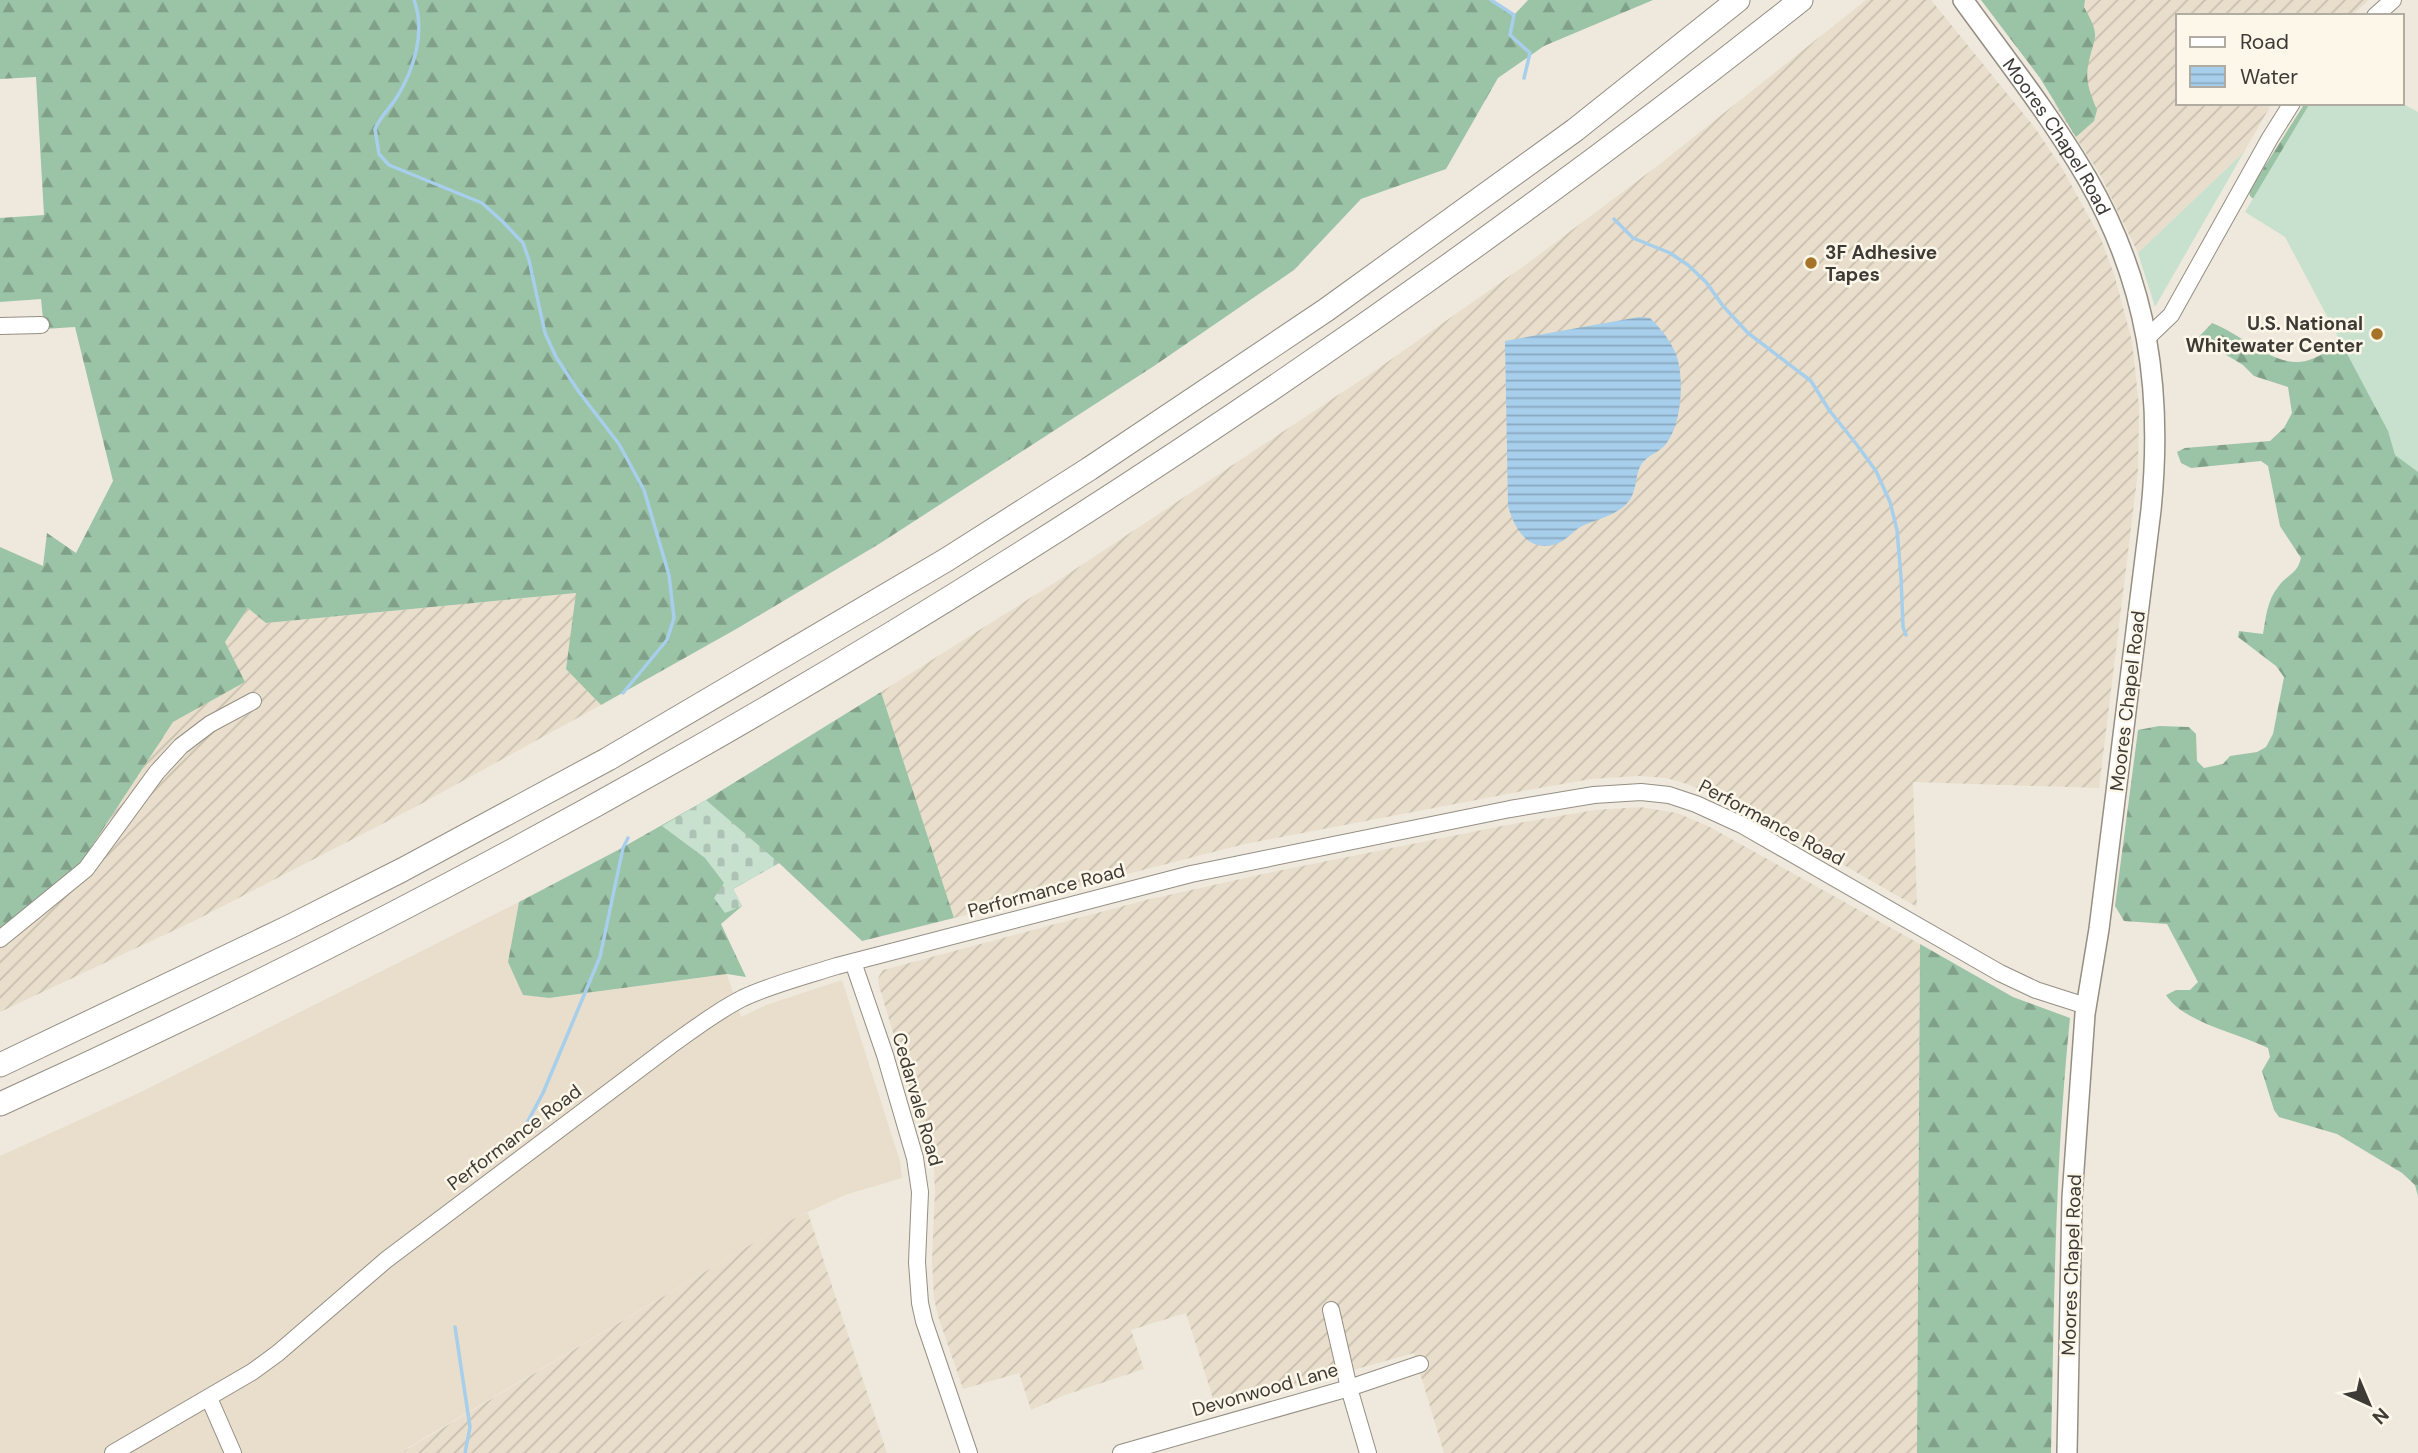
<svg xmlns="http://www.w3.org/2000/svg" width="2418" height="1453" viewBox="0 0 2418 1453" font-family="'DM Sans',sans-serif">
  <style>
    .built { fill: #e8decb }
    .industrial { fill: url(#industrial-furrows) }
    .forest { fill: url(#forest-firs) }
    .cemetery { fill: url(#cemetery-stones) }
    .pitch { fill: #c7e1ce }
    .water { fill: url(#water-rules) }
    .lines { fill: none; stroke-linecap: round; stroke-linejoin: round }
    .stream { stroke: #a7ceeb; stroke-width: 3.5 }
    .minor-casing { stroke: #948e83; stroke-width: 18 }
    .major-casing { stroke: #948e83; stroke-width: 22 }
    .highway-casing { stroke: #948e83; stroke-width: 25 }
    .minor { stroke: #fff; stroke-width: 16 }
    .major { stroke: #fff; stroke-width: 19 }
    .highway { stroke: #fff; stroke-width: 23 }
    .poi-dot { fill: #a57429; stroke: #fdf7ea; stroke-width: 2.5 }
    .labels { text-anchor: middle; stroke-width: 5; stroke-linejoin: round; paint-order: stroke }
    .street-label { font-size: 19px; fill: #3e3b36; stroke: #fdf7ea }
    .poi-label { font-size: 19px; font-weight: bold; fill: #3e3b36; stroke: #fdf7ea; text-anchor: start }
  </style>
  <defs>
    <pattern id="industrial-furrows" width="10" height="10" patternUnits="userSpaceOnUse" patternTransform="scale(1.75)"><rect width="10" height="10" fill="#e8decb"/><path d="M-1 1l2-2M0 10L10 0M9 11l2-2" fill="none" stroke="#c8bfaf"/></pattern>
    <pattern id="forest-firs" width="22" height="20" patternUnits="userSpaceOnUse" patternTransform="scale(1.75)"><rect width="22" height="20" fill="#9bc3a6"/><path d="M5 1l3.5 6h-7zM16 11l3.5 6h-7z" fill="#80a088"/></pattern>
    <pattern id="cemetery-stones" width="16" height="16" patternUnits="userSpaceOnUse" patternTransform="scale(1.75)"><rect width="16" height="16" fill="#c7e1ce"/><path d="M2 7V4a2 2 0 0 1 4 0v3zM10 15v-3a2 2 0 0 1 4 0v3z" fill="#acc2b2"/></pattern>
    <pattern id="water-rules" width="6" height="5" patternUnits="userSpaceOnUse" patternTransform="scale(1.75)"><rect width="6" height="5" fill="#a7ceeb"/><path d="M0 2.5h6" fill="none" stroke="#89a8bf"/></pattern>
  </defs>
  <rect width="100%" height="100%" fill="#efe9dd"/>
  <!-- built -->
  <path class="built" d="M519 902 508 962 524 995 550 998 727 974 741 1017 766 1005 842 980 900 1161 902 1178 845 1195 797 1217 404 1450 405 1453H0V1156L141 1092Z"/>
  <!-- industrial -->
  <path class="industrial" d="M1866 0H1931L2035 128 2062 168 2101 239 2114 274 2132 341 2139 406 2138 471 2099 788 1913 782 1917 907 1749 811 1687 784 1666 778 1640 776 1591 779 1523 791 1245 844 954 918 881 692 1059 580 1376 370 1524 266 1656 167Z
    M1992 0H2369L2351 16H2178V103H2272L2244 152 2138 253 2101 176 2054 104 2062 98Z
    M577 593 566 669 601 705 417 806 196 920 0 1012V933L71 878 173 722 245 682 225 642 248 608 266 623Z
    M1640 807 1677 813 1708 826 1920 944 1917 1453H1444L1414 1353 1216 1408 1186 1313 1131 1330 1144 1369 1065 1395 1031 1410 1019 1373 963 1389 938 1316 934 1298 932 1261 935 1191 934 1169 879 986 878 978 883 970 1146 900 1268 873 1512 824 1595 810Z
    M808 1213 887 1453H405L404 1451 797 1217Z"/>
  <!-- forest -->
  <path class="forest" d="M0 0H1491L1514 15 1528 0H1653L1544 46 1498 78 1446 169 1361 199 1294 270 1154 366 879 544 738 628 601 705 566 669 576 593 266 623 248 608 225 642 245 682 173 722 71 878 0 933V547L43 566 47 533 76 553 113 481 75 327 44 329 41 299 0 302V218L44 215 36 77 0 79Z
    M1981 0H2085L2084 7C2102 39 2094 34 2088 66 2085 82 2091 95 2097 110L2094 121 2076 137 2040 78Z
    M2305 103H2387L2418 119V1196L2415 1185 2402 1173 2337 1134 2279 1117 2274 1110 2262 1071 2270 1057 2268 1048C2238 1033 2184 1023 2166 995L2176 990H2190L2198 982 2167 924 2124 921 2115 906 2138 730 2159 726 2189 727 2196 734 2197 761 2204 768 2223 764 2230 756 2257 752 2266 747 2273 734 2284 677 2276 666 2238 637 2239 631 2263 634C2266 617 2267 601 2278 587 2287 574 2297 575 2301 558L2280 526 2268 466 2261 461 2191 468 2181 463 2177 452 2185 448 2270 441 2284 428 2292 413 2288 387 2254 376 2243 365 2223 353 2199 346 2195 341 2212 323C2241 333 2278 373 2312 359 2323 355 2334 347 2345 341L2332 294 2261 206 2250 196 2249 191Z
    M881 692 954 918 862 941 779 863 733 889 742 906 721 924 746 977 727 974 549 998 523 995 508 962 519 902 618 850 706 800Z
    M1920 944 2013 997 2070 1018C2055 1163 2054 1307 2051 1453H1917Z"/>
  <!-- cemetery -->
  <path class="cemetery" d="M706 800 779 863 733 889 742 906 725 913 714 898 724 883 705 858 662 826Z"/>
  <!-- pitch -->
  <path class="pitch" d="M2310 103H2401L2418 112V472L2395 455 2388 431 2285 237 2245 212Z
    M2244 152 2155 307 2138 253Z"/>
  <!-- water -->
  <path class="water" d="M1639 317 1650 318C1660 328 1669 338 1675 352 1685 374 1682 421 1668 441 1661 452 1652 453 1644 461 1634 471 1638 490 1629 501 1618 515 1598 519 1582 526 1573 531 1566 541 1556 544 1528 553 1514 528 1508 506L1505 341Z"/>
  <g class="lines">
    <!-- stream -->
    <path class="stream" d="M414 0C426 32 414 69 397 97 390 108 380 117 375 129L379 154 389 165 482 203 502 221 523 243 529 260 545 333 556 357 579 392 619 444 644 490 669 575 674 618 667 640 623 693
      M1491 0 1514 15 1510 35 1530 53 1524 78
      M1614 219 1633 238 1670 253 1688 265 1706 282 1723 306 1748 333 1811 381 1829 410 1857 445 1876 471 1890 502 1897 530 1901 577 1903 627 1906 635
      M520 1136 543 1093 600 957 623 848 628 838
      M455 1327 470 1427 465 1453"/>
    <!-- minor casing -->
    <g class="minor-casing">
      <path id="minor" d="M2375 16 2393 0
        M0 326 41 325
        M2148 337 2171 315 2270 138 2292 103
        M0 939 86 869 157 772 181 746 210 724 253 701
        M853 962 885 1055 915 1158 920 1192 917 1262 920 1303 924 1321 969 1453
        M1331 1310 1349 1388 1368 1453
        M209 1398 233 1453
        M113 1453 252 1372 278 1353 386 1260 670 1046C694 1029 717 1011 743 998 773 984 805 976 837 966L1191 874 1510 809 1594 795 1641 792 1669 795 1696 804 1742 825 2000 973 2036 990 2086 1006
        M1121 1453 1349 1388 1420 1364"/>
    </g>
    <!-- major casing -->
    <g class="major-casing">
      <g id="major">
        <path id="s1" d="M1963 0C2005 58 2051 116 2087 178 2148 284 2163 390 2151 510L2099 929 2085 1014 2072 1198 2067 1453"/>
      </g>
    </g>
    <!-- highway casing -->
    <g class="highway-casing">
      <path id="highway" d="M0 1065 289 927 402 870 608 759 946 560 1089 469 1326 310 1575 130 1738 0
        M0 1104C644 813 1247 438 1801 0"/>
    </g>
    <!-- minor -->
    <use href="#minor" class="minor"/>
    <!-- major -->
    <use href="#major" class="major"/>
    <!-- highway -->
    <use href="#highway" class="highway"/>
  </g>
  <!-- markers -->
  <g class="poi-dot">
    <circle cx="1811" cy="263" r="7"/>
    <circle cx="2377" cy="334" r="7"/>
  </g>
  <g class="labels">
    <!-- street labels -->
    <g class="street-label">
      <text dy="7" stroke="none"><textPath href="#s1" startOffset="166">Moores Chapel Road</textPath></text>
      <text transform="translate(2127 701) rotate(-83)" y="7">Moores Chapel Road</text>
      <text transform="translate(1772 822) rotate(28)" y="7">Performance Road</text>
      <text transform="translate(1046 890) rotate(-15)" y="7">Performance Road</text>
      <text transform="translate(918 1099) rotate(74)" y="7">Cedarvale Road</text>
      <text transform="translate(514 1137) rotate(-37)" y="7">Performance Road</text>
      <text transform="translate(2071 1265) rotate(-88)" y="7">Moores Chapel Road</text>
      <text transform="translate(1265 1389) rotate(-16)" y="7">Devonwood Lane</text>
    </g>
    <!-- poi labels -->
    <g class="poi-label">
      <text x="1825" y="259">3F Adhesive<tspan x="1825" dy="22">Tapes</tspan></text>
      <text x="2363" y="330" text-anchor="end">U.S. National<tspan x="2363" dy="22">Whitewater Center</tspan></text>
    </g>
  </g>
  <!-- legend -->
  <rect x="2176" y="14" width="228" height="91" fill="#fdf7ea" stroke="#b1aca2" stroke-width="2"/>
  <rect x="2190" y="37" width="35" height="10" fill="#ffffff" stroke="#b1aca2" stroke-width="2"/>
  <text x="2240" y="49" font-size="21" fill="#3e3b36">Road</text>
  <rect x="2190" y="66" width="35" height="21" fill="url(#water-rules)" stroke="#b1aca2" stroke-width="2"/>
  <text x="2240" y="84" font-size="21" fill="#3e3b36">Water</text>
  <!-- north arrow -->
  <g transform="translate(2369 1404) rotate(136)" stroke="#fdf7ea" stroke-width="5" paint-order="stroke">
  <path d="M0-5L12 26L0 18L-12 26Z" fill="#3e3b36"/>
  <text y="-10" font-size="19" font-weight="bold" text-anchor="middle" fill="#3e3b36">N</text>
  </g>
</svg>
